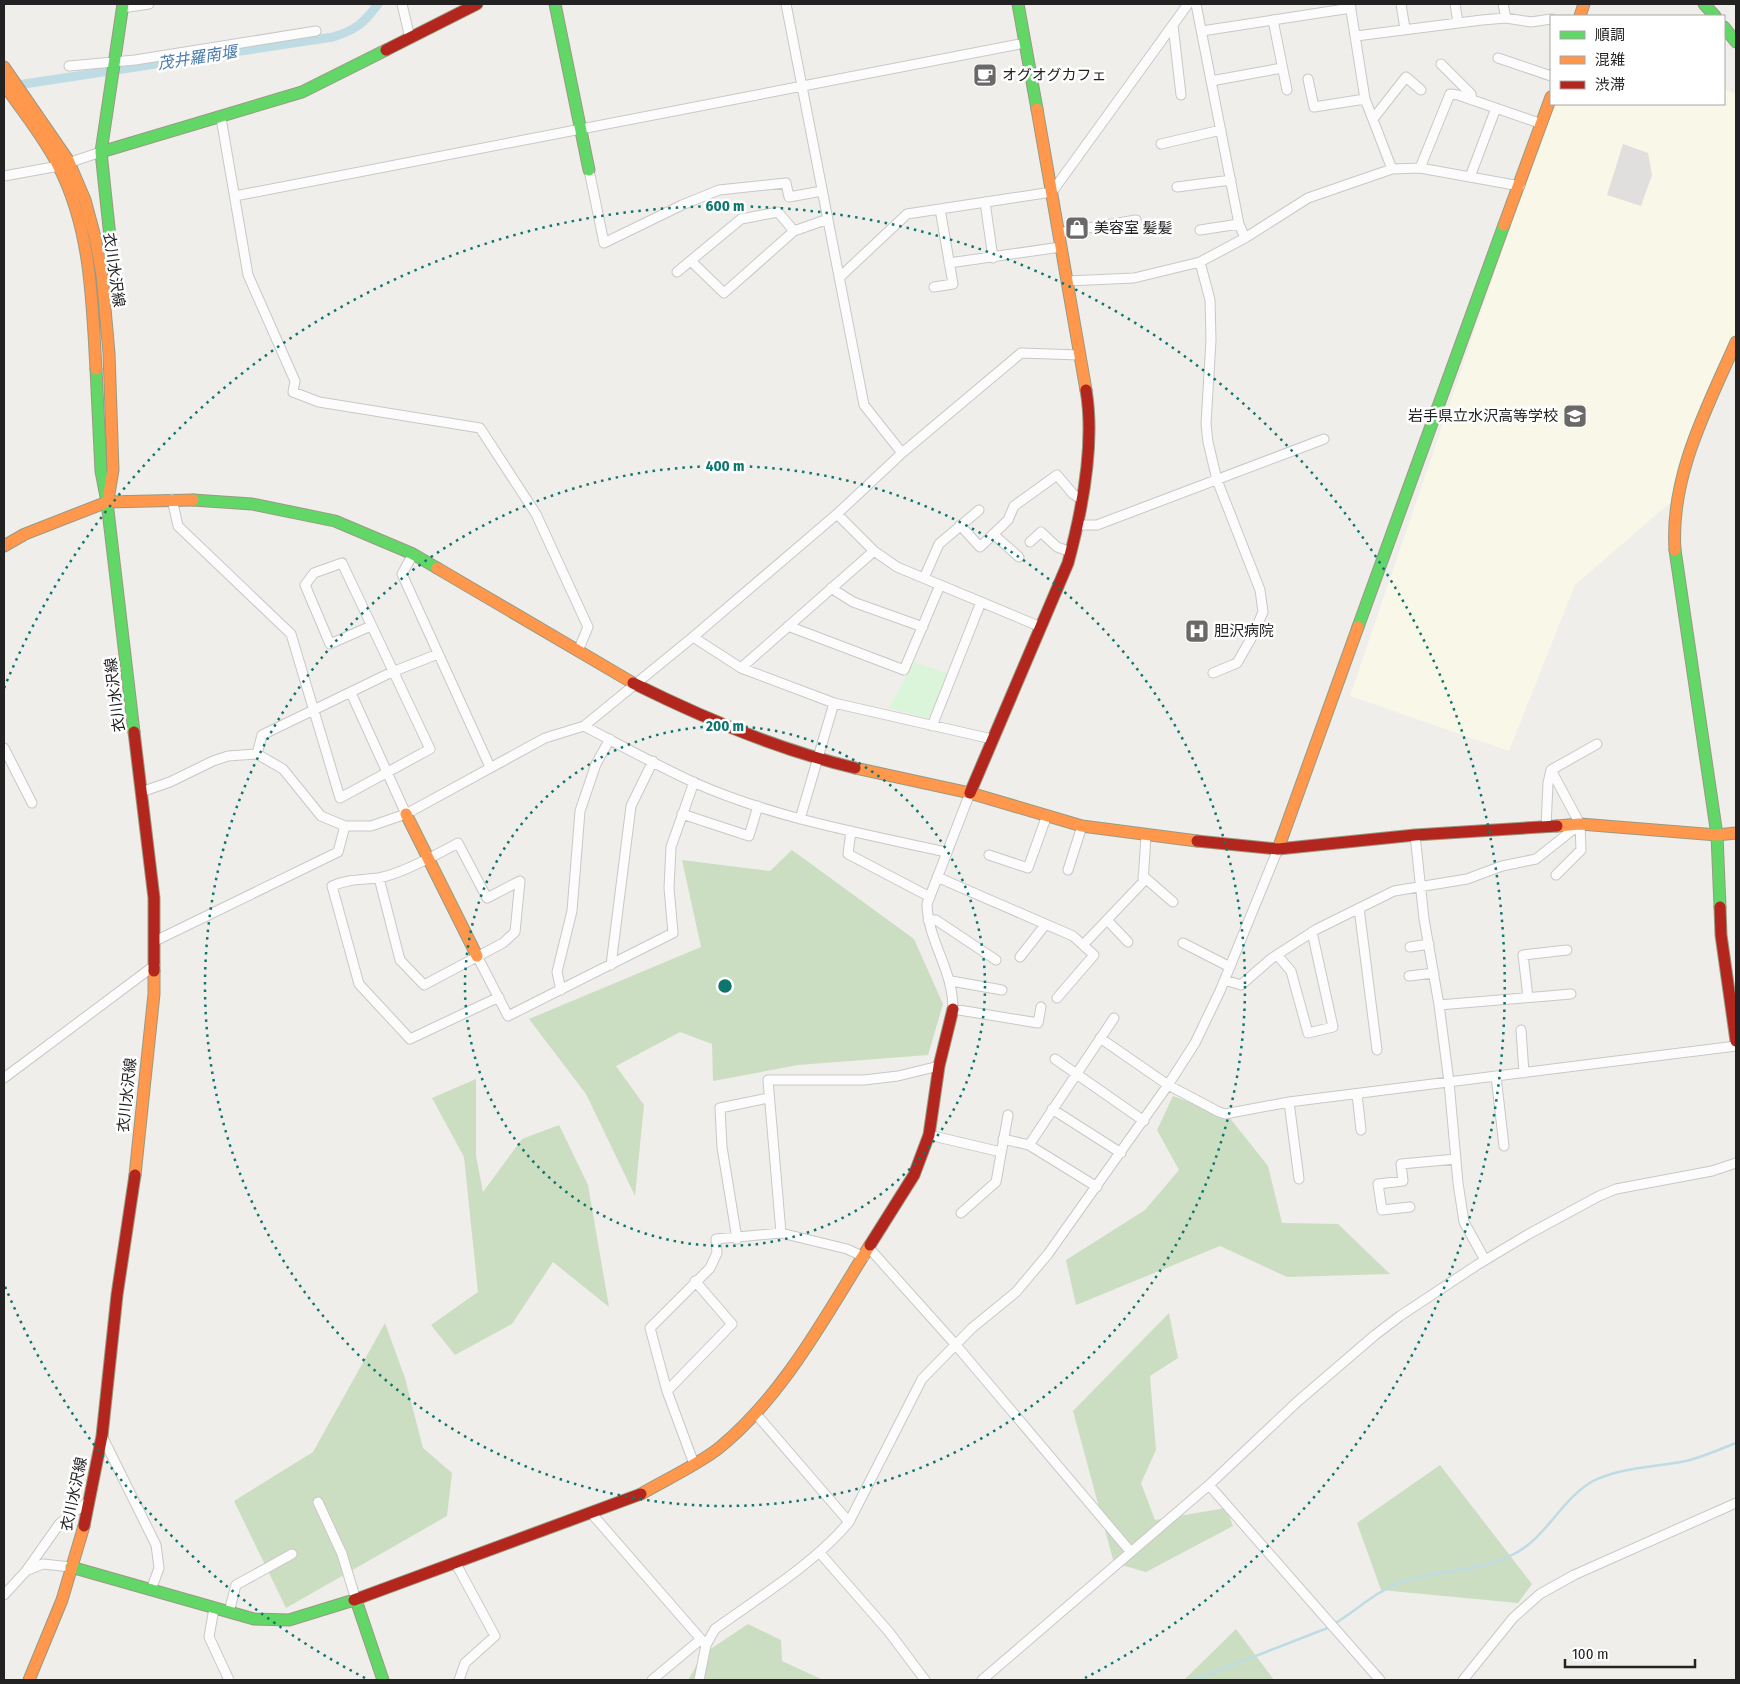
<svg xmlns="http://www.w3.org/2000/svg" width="1740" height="1684" viewBox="0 0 1740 1684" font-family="'Fira Sans Condensed','Noto Sans JP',sans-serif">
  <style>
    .education { fill: #f8f7e8 }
    .forest { fill: #cbdec1 }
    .park { fill: #daf5da }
    .parking { fill: #e0dfde }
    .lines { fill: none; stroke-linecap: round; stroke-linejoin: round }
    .stream { stroke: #bfdbe3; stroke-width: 2.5 }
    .canal { stroke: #bfdbe3; stroke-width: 9 }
    .street-casing { stroke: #c9c8c7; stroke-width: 11 }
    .fast-casing { stroke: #999a82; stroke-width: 13 }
    .slow-casing { stroke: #999a82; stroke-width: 13 }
    .jam-casing { stroke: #999a82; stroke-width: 13 }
    .street { stroke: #fdfcfc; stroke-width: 9 }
    .fast { stroke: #63d668; stroke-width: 11 }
    .slow { stroke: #ff974d; stroke-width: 11 }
    .jam { stroke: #b3261e; stroke-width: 11 }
    .ring { fill: none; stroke: #0f766e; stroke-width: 2.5; stroke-dasharray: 2.5 5 }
    .labels { text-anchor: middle; stroke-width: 5; stroke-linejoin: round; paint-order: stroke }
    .poi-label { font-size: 15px; fill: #222; stroke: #fff; text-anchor: start }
    .street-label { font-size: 15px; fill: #222; stroke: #fff }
    .water-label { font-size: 16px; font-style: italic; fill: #4a7aab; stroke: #fff }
    .centre { fill: #0f766e; stroke: #fff; stroke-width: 2.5 }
    .ring-label { font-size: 15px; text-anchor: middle; font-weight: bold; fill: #0f766e; stroke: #fff; stroke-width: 5; stroke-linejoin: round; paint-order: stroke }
  </style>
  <rect width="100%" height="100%" fill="#f0eeeb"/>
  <!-- education -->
  <path class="education" d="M1724 89 1736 94V332L1672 501 1575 585 1509 751 1350 696 1552 104H1724Z"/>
  <!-- forest -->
  <path class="forest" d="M792 850 914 939 943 1004 928 1055 798 1065 713 1081 712 1044 680 1032 616 1066 644 1105 635 1196 586 1094 529 1019 701 947 682 860 770 871Z
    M476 1079V1156L483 1192 522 1139 559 1125 588 1185 609 1307 553 1262 512 1324 455 1355 431 1325 478 1292 464 1157 432 1098Z
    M1173 1096 1229 1117 1268 1166 1282 1223 1338 1224 1390 1274 1287 1277 1220 1246 1076 1305 1066 1260 1145 1210 1179 1170 1157 1130Z
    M1169 1313 1178 1358 1150 1376 1156 1450 1141 1483 1155 1520 1226 1508 1233 1526 1146 1572 1114 1563 1073 1411Z
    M385 1323 405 1378 423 1448 452 1473 447 1516 286 1608 234 1501 313 1452Z
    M1440 1465 1532 1584 1518 1603 1381 1590 1357 1523Z
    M748 1624 781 1640 782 1661 823 1680H688L703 1654Z
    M1236 1629 1274 1680H1184Z"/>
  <!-- park -->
  <path class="park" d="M914 662 947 673 930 717 926 718 889 708Z"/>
  <!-- parking -->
  <path class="parking" d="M1623 144 1648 153 1652 175 1641 206 1607 195Z"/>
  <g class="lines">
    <!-- stream -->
    <path class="stream" d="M1334 1624C1357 1610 1376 1591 1402 1582 1438 1570 1477 1572 1512 1555 1546 1539 1561 1499 1593 1481 1621 1467 1656 1467 1686 1461 1703 1457 1720 1449 1736 1443
      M1194 1680 1330 1627"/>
    <!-- canal -->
    <path class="canal" d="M11 86 333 37C356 30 364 23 378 4"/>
    <!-- street casing -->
    <g class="street-casing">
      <path id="street" d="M402 4 410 38
        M786 4 864 405 902 453
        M1196 4 1239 224 1245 238
        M1350 4 1365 99 1392 169
        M1401 4 1405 29
        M1455 4 1458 23
        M1503 4 1506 18
        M122 8 149 4
        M1273 20 1287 90
        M1173 25 1181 95
        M1202 31 1351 8
        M1356 36 1482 20 1506 18 1531 22 1551 19
        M1498 58 1551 76
        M1441 64 1471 94 1472 100
        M69 66 135 60 316 31
        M1308 79 1314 107 1365 99
        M1211 81 1282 68
        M221 118 248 275 295 381 293 392 319 402 480 428 536 514 588 627 578 651
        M1373 119 1406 77 1421 90
        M1161 144 1221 130
        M1420 168 1450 94 1458 95 1542 124
        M589 170 604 243 682 205 719 190 786 183 789 197 822 191
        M4 176 59 166 101 152
        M1470 177 1496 108
        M1177 187 1231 180
        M235 196 1025 43
        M985 202 993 258
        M1200 230 1239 224
        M1058 233 1136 220
        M691 261 724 293 794 231 828 219
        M1200 262 1210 300 1211 340 1206 424 1208 442 1217 480 1260 590 1263 612 1253 635 1237 663 1213 673
        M949 263 1061 247
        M677 272 741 219 778 212 794 231
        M840 277 907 214 1052 192 1188 4
        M1067 281 1134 278 1200 262 1245 238 1308 198 1392 169 1420 168 1520 186
        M934 287 953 284 940 209
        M172 499 178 526 291 634 340 798 430 749 342 563 314 573 305 585 330 644 371 626
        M837 514 874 551 897 567 1041 627
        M960 525 980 547 1008 520 1014 506 1057 475 1073 494 1081 499
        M1079 525H1097L1324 439
        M993 534 1019 557
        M1030 542 1041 532 1057 547 1071 552
        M413 554 402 574 490 767
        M924 578 939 544 979 510
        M831 588 853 602 923 627
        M788 626 904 670 940 585
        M693 637 741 668 834 703 992 739
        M741 668 874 551
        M351 693 406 814
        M584 726C620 745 656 765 693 782 773 818 861 833 946 852
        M932 726 981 602
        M4 748 32 803
        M257 754 262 735 392 672 438 654
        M1551 770 1580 824 1581 850 1556 875
        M141 792 170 782 213 761 228 756 257 754 283 769 321 816 345 826H371L406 814 545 738 584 726 693 637 837 514 902 453 1021 353 1080 355
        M970 793 927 904C928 942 953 969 953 1009L1038 1023 1041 1007
        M682 814 749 836 758 806
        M800 819 834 703
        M1546 827 1548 783 1551 770 1597 744
        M851 831 848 854 930 897
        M1415 835 1424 919 1439 1005 1449 1082 1458 1183 1464 1222 1485 1260
        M989 855 1028 868 1047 815
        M1068 870 1082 826
        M1143 876 1173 902
        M937 877 1073 936 1094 955 1057 998
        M379 878 400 960 424 985 503 943 515 932 520 881 487 898 458 843C438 854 399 875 378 878 361 880 348 879 332 886L359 984 410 1039 499 997
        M1359 908 1377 1050
        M928 920H936L996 960
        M1107 920 1128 942
        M155 941 338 852 345 826
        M1183 943 1230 967
        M1083 945 1143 882 1146 836
        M1410 947 1429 944
        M1277 955 1291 971 1308 1033 1333 1027 1312 932
        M477 956 508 1016 673 933 669 888 671 847 694 782
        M1020 957 1045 925
        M611 965 631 806 653 761
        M1409 976 1434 973
        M1225 980 1241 985 1272 958 1317 929 1394 891 1467 879 1502 866 1536 859 1580 824
        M951 981 1002 990
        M561 990 557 972 572 911 580 811 596 764 610 739
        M1528 997 1523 955 1567 950
        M1439 1005 1571 994
        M1521 1030 1524 1073
        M1100 1038 1168 1085 1219 1112 1225 1114 1289 1102 1736 1046
        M1055 1059 1144 1121
        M1496 1076 1504 1146
        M4 1078 155 965
        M1357 1094 1361 1130
        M1289 1102 1299 1179
        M1052 1109 1121 1153
        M929 1135 1001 1152
        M1003 1139 1029 1145 1114 1018
        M1029 1145 1097 1187
        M1410 1207 1382 1210 1378 1184 1403 1181 1401 1164 1456 1159
        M961 1213 996 1182 1008 1115
        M781 1233 768 1080H864L898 1076 939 1066
        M737 1239 722 1147 720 1108 768 1098
        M869 1248 955 1344 1130 1551
        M667 1391 732 1324 695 1281
        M756 1414 849 1522
        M102 1436 156 1545 159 1568 151 1590
        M694 1464 667 1391 650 1328 710 1268 717 1253 716 1239 781 1233 847 1249 864 1257
        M1209 1485 1380 1680
        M318 1502 342 1554 356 1600
        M592 1514 706 1645
        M819 1552 889 1632 925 1680
        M455 1562 495 1636 465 1663 459 1680
        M28 1570 43 1564 71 1567
        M4 1595 26 1571 60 1523 90 1500
        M214 1608 209 1637 229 1680
        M229 1612 236 1585 292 1554
        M652 1680 700 1640
        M699 1680 706 1645 715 1629C759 1597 814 1564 849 1522L922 1379 972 1328 1016 1292 1048 1254 1168 1085 1195 1043 1220 991 1278 849
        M982 1680 1209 1485 1297 1402 1375 1335 1400 1316 1477 1265 1527 1235 1599 1196 1616 1189 1712 1171 1736 1163
        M1463 1680 1513 1618 1540 1594 1574 1575 1736 1503"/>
    </g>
    <!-- fast casing -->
    <g class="fast-casing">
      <path id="fast" d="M555 4 589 170
        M1018 4 1037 109
        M1704 4 1715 16
        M1724 27 1736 42
        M101 152 302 92 386 50
        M110 237 101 152 123 4
        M96 369 101 471 107 502 134 732
        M193 500 252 504 335 521 413 554 437 568
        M1675 550 1717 835 1720 907
        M1358 627 1504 225
        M71 1567 254 1619 289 1620 354 1600
        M356 1600 383 1680"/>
    </g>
    <!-- slow casing -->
    <g class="slow-casing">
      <path id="slow" d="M1580 16 1584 4
        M4 67 68 160 85 200 95 237 102 275 109 353 113 470 109 494
        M4 84C22 111 45 138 59 167 91 230 92 300 96 369
        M1037 109 1086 390
        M1504 225 1551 97
        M4 546 25 534 107 502 193 500
        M1675 550C1670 476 1707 408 1736 342
        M437 568 633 683
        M855 768 970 793 1082 826 1197 841
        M406 814 477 956
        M1557 826 1580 824 1717 835 1736 833
        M1278 849 1358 627
        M135 1175 154 994V971
        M641 1494C665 1480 699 1464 719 1448 785 1394 826 1315 870 1245
        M29 1680 62 1600 84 1526"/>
    </g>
    <!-- jam casing -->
    <g class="jam-casing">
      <path id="jam" d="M386 50 477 4
        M633 683C703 718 779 750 855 768
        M134 732 154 898V971
        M970 793 1068 563C1082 511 1095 443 1086 390
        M1197 841 1278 849 1415 835 1557 826
        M1720 907 1721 935 1736 1041
        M870 1245 914 1175 929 1135 939 1066 953 1009
        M84 1526 102 1436 117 1295 135 1175
        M354 1600 641 1494"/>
    </g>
    <!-- street -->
    <use href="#street" class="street"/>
    <!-- fast -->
    <use href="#fast" class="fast"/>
    <!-- slow -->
    <use href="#slow" class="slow"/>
    <!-- jam -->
    <use href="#jam" class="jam"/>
  </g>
  <!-- distance rings -->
  <g class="ring">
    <circle cx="725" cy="986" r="260"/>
    <circle cx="725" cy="986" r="520"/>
    <path d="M365 1678A780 780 0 0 1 4 1284M4 688A780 780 0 1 1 1085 1678"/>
  </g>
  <!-- icons -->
  <defs>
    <g id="cafe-square" transform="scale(1.25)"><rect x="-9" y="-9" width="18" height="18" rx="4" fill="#6a6968" stroke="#fff"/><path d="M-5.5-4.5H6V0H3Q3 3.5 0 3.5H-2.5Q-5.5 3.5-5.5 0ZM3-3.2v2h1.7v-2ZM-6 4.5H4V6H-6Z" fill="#fff"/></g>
    <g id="shop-square" transform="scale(1.25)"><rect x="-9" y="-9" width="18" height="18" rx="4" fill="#6a6968" stroke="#fff"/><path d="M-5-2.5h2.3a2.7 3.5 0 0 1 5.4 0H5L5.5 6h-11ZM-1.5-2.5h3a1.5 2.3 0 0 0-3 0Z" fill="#fff"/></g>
    <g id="school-square" transform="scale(1.25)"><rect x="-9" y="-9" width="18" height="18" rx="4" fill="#6a6968" stroke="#fff"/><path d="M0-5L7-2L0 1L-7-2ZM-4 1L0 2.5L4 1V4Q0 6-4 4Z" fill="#fff"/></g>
    <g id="hospital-square" transform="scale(1.25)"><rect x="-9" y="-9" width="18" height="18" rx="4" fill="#6a6968" stroke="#fff"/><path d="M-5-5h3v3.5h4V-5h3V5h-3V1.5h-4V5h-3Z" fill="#fff"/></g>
  </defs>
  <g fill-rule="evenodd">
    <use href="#cafe-square" x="985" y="75"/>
    <use href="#shop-square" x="1077" y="228"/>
    <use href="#school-square" x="1575" y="416"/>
    <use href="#hospital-square" x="1197" y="631"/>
  </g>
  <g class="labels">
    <!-- poi labels -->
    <g class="poi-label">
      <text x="1002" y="80">オグオグカフェ</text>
      <text x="1094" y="233">美容室 髪髪</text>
      <text x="1558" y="421" text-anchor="end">岩手県立水沢高等学校</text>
      <text x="1214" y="636">胆沢病院</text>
    </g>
    <!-- street labels -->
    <g class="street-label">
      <text transform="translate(114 270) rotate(82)" y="5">衣川水沢線</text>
      <text transform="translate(115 695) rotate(-97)" y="5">衣川水沢線</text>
      <text transform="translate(127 1095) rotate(-84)" y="5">衣川水沢線</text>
      <text transform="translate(74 1494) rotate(-78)" y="5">衣川水沢線</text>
    </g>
    <!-- water labels -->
    <g class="water-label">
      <text transform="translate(197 57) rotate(-9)" y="6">茂井羅南堰</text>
    </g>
  </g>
  <circle cx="725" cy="986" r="8" class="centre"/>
  <g class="ring-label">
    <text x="725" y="211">600 m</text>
    <text x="725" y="471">400 m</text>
    <text x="725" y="731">200 m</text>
  </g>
  <!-- border -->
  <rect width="1740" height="1684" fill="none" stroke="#222222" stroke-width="10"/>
  <!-- legend -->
  <rect x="1550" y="15" width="175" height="90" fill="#ffffff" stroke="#a7a7a7"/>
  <rect x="1560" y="31" width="25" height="8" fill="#63d668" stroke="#a7a7a7"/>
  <text x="1595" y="40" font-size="15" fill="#222222">順調</text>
  <rect x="1560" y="56" width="25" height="8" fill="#ff974d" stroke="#a7a7a7"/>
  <text x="1595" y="65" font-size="15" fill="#222222">混雑</text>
  <rect x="1560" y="81" width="25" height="8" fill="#b3261e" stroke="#a7a7a7"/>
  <text x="1595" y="90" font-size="15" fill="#222222">渋滞</text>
  <!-- scale -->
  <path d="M1565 1659v8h130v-8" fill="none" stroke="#222222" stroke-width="2.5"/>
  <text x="1572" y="1659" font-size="15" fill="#222222" stroke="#ffffff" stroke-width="4" paint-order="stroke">100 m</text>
</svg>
